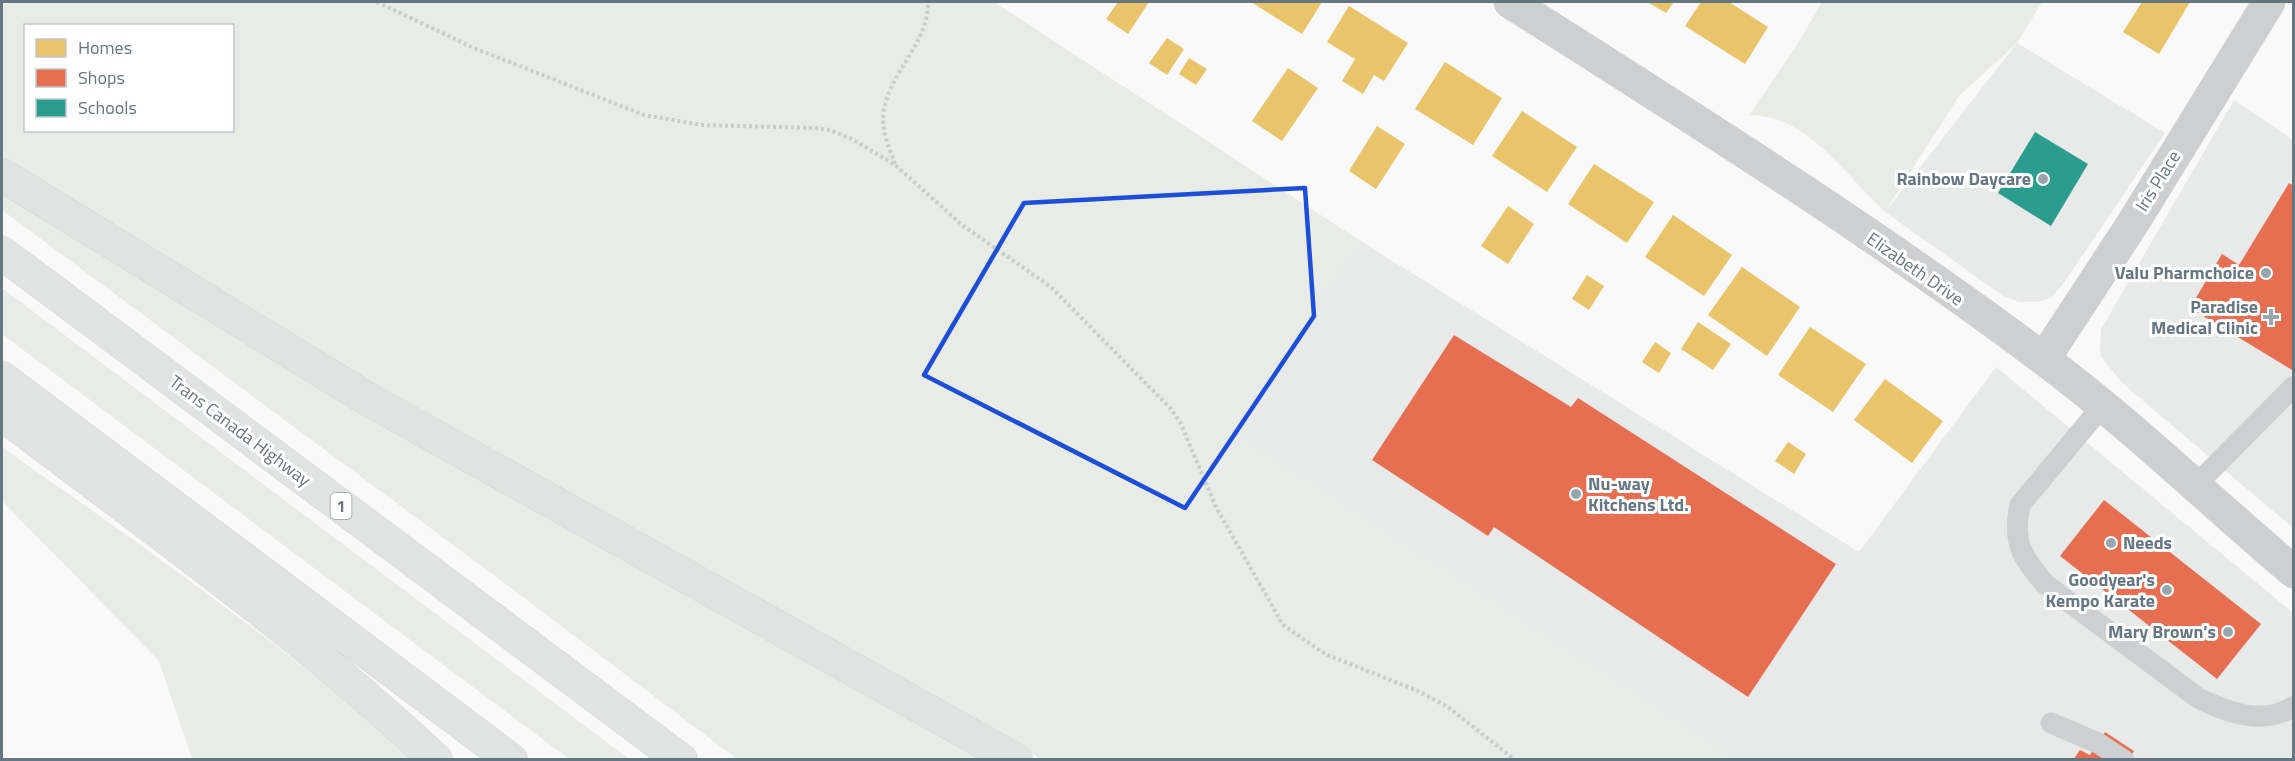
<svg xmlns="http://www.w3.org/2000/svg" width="2295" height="761" viewBox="0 0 2295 761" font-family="'Titillium Web',sans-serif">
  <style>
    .built { fill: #e8e9e9 }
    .green { fill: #e8ebe6; fill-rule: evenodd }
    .homes { fill: #e9c46a }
    .shops { fill: #e76f51 }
    .schools { fill: #2a9d8f }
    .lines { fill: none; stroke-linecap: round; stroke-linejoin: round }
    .highway-casing { stroke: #d5d6d6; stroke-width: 34 }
    .path { stroke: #cbcccd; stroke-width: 4; stroke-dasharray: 3 3; stroke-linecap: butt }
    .lane { stroke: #cecfd0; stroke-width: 21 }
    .street { stroke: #cecfd0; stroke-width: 33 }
    .highway { stroke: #e1e2e2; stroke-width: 33 }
    .marked { fill: none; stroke: #1d4ed8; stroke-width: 4.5; stroke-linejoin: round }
    .poi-dot { fill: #99a4ac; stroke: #fff; stroke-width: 2 }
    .labels { text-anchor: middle; stroke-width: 6; stroke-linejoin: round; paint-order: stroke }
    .shield { fill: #fff; stroke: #939fa8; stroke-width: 1.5 }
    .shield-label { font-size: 16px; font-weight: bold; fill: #657683 }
    .poi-label { font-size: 18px; font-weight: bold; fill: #657683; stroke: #fff; text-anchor: end }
    .street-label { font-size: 18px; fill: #657683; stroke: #fff }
  </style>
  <rect width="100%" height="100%" fill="#f9f9f9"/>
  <!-- built -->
  <path class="built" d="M2017 43 2165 133 2063 284 2051 298 2038 302H2019L2003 296 1885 212Z
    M2234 100 2293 140V528L2121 382 2101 356 2100 348 2101 329Z
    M1359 240 1859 552 1996 367 2293 613V759H1732L1227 431Z"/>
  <!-- green -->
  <path class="green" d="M2 2H994L1359 240 1227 431 1732 759H1041L376 390 2 159ZM26 26H232V130H26Z
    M1822 2H2042L2017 43 1959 96 1885 212C1846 176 1808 115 1749 115L1797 45Z
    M2 190 990 759H737L515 591 2 210Z
    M2 288 629 759H569L2 334Z
    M2 447C142 546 284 644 412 759H192L159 661 2 501Z"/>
  <!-- homes -->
  <path class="homes" d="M1118 2H1149L1128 34 1106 19Z
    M1251 2H1322L1302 34Z
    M1647 2H1674L1666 13Z
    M1701 2H1729L1768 27 1745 64 1685 26Z
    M2142 2H2190L2159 54 2123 32Z
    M1349 6 1408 43 1384 81 1374 75 1363 94 1342 81 1355 59 1327 42Z
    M1167 38 1184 49 1167 75 1149 63Z
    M1189 58 1207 69 1196 85 1179 74Z
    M1445 62 1502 98 1473 145 1415 109Z
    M1288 68 1318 88 1282 141 1252 121Z
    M1522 111 1577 147 1547 192 1492 156Z
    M1377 126 1405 144 1376 189 1349 171Z
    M1594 164 1654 202 1627 243 1568 204Z
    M1508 206 1534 224 1508 264 1481 246Z
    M1673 215 1732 255 1704 296 1645 257Z
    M1742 267 1800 307 1767 356 1708 315Z
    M1587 275 1604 286 1589 310 1572 299Z
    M1698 322 1731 344 1713 370 1681 349Z
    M1810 327 1866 364 1833 412 1778 375Z
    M1655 342 1671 353 1659 373 1642 362Z
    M1885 379 1943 421 1912 463 1854 420Z
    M1788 442 1806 454 1794 474 1775 461Z"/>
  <!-- shops -->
  <path class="shops" d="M2289 183 2294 186 2292 370 2190 308 2222 254 2239 265Z
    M1454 335 1571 407 1578 398 1836 564 1748 697 1494 527 1488 536 1372 460Z
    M2104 500 2261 624 2217 679 2060 556Z
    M2105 732 2134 751 2128 760H2073L2080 750 2090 755Z"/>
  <!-- schools -->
  <path class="schools" d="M2035 132 2088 164 2051 226 1998 193Z"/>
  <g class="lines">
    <!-- highway casing -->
    <g class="highway-casing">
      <path id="highway" d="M2 175 366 398 1016 760
        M2 253 681 760
        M2 378 511 760
        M2 414C149 526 301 633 436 760"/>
    </g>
    <!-- path -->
    <path class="path" d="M377 2 474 48 644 115 702 125 815 128 830 130 852 139 895 165 962 225 1051 287 1171 409 1180 422 1216 507 1283 625 1325 654 1418 691 1448 707 1515 760
      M895 164C889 147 880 128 884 109 891 71 929 42 928 2"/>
    <!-- lane -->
    <path class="lane" d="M2103 405 2020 505C2012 542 2022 557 2045 584L2198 698C2228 713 2264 726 2294 706
      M2194 487 2294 386
      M2051 723 2098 743 2124 760"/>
    <!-- street -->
    <path class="street" d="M1510 2C1691 117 1873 231 2045 360 2132 425 2211 502 2294 572
      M2044 359 2133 223 2269 2"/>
    <!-- highway -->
    <use href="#highway" class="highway"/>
  </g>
  <!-- marked area -->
  <path class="marked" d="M1305 188 1314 316 1185 508 924 375 1024 203Z"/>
  <!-- markers -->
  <g class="poi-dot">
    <circle cx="2043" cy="179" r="6"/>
    <circle cx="2266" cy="273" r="6"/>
    <path d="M2268 308h6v6h6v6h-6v6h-6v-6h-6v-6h6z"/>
    <circle cx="1576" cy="494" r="6"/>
    <circle cx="2111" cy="543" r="6"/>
    <circle cx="2167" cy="590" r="6"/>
    <circle cx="2228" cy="632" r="6"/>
  </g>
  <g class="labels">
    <!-- shield labels -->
    <rect class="shield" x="330.5" y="493" width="21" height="26" rx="4.5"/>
    <g class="shield-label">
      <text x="341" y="512">1</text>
    </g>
    <!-- poi labels -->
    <g class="poi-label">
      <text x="2031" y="185">Rainbow Daycare</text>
      <text x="2254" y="279">Valu Pharmchoice</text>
      <text x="2258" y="313">Paradise<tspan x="2258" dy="21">Medical Clinic</tspan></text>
      <text x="1588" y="490" text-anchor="start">Nu-way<tspan x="1588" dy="21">Kitchens Ltd.</tspan></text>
      <text x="2123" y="549" text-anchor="start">Needs</text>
      <text x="2155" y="586">Goodyear's<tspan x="2155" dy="21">Kempo Karate</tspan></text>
      <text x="2216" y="638">Mary Brown's</text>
    </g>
    <!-- street labels -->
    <g class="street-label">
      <text transform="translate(2158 181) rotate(-58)" y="6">Iris Place</text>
      <text transform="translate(1915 269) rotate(35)" y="6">Elizabeth Drive</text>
      <text transform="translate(240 431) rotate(37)" y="6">Trans Canada Highway</text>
    </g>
  </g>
  <!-- border -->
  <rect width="2295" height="761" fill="none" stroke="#657683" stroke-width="6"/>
  <!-- legend -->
  <rect x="24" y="24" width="210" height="108" fill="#ffffff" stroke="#c1c8cd" stroke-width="1.5"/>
  <rect x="36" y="39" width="30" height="18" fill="#e9c46a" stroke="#c1c8cd" stroke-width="1.5"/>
  <text x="78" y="54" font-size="18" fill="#657683">Homes</text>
  <rect x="36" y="69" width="30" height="18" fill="#e76f51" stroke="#c1c8cd" stroke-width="1.5"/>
  <text x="78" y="84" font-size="18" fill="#657683">Shops</text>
  <rect x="36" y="99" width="30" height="18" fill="#2a9d8f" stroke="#c1c8cd" stroke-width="1.5"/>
  <text x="78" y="114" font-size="18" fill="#657683">Schools</text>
</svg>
